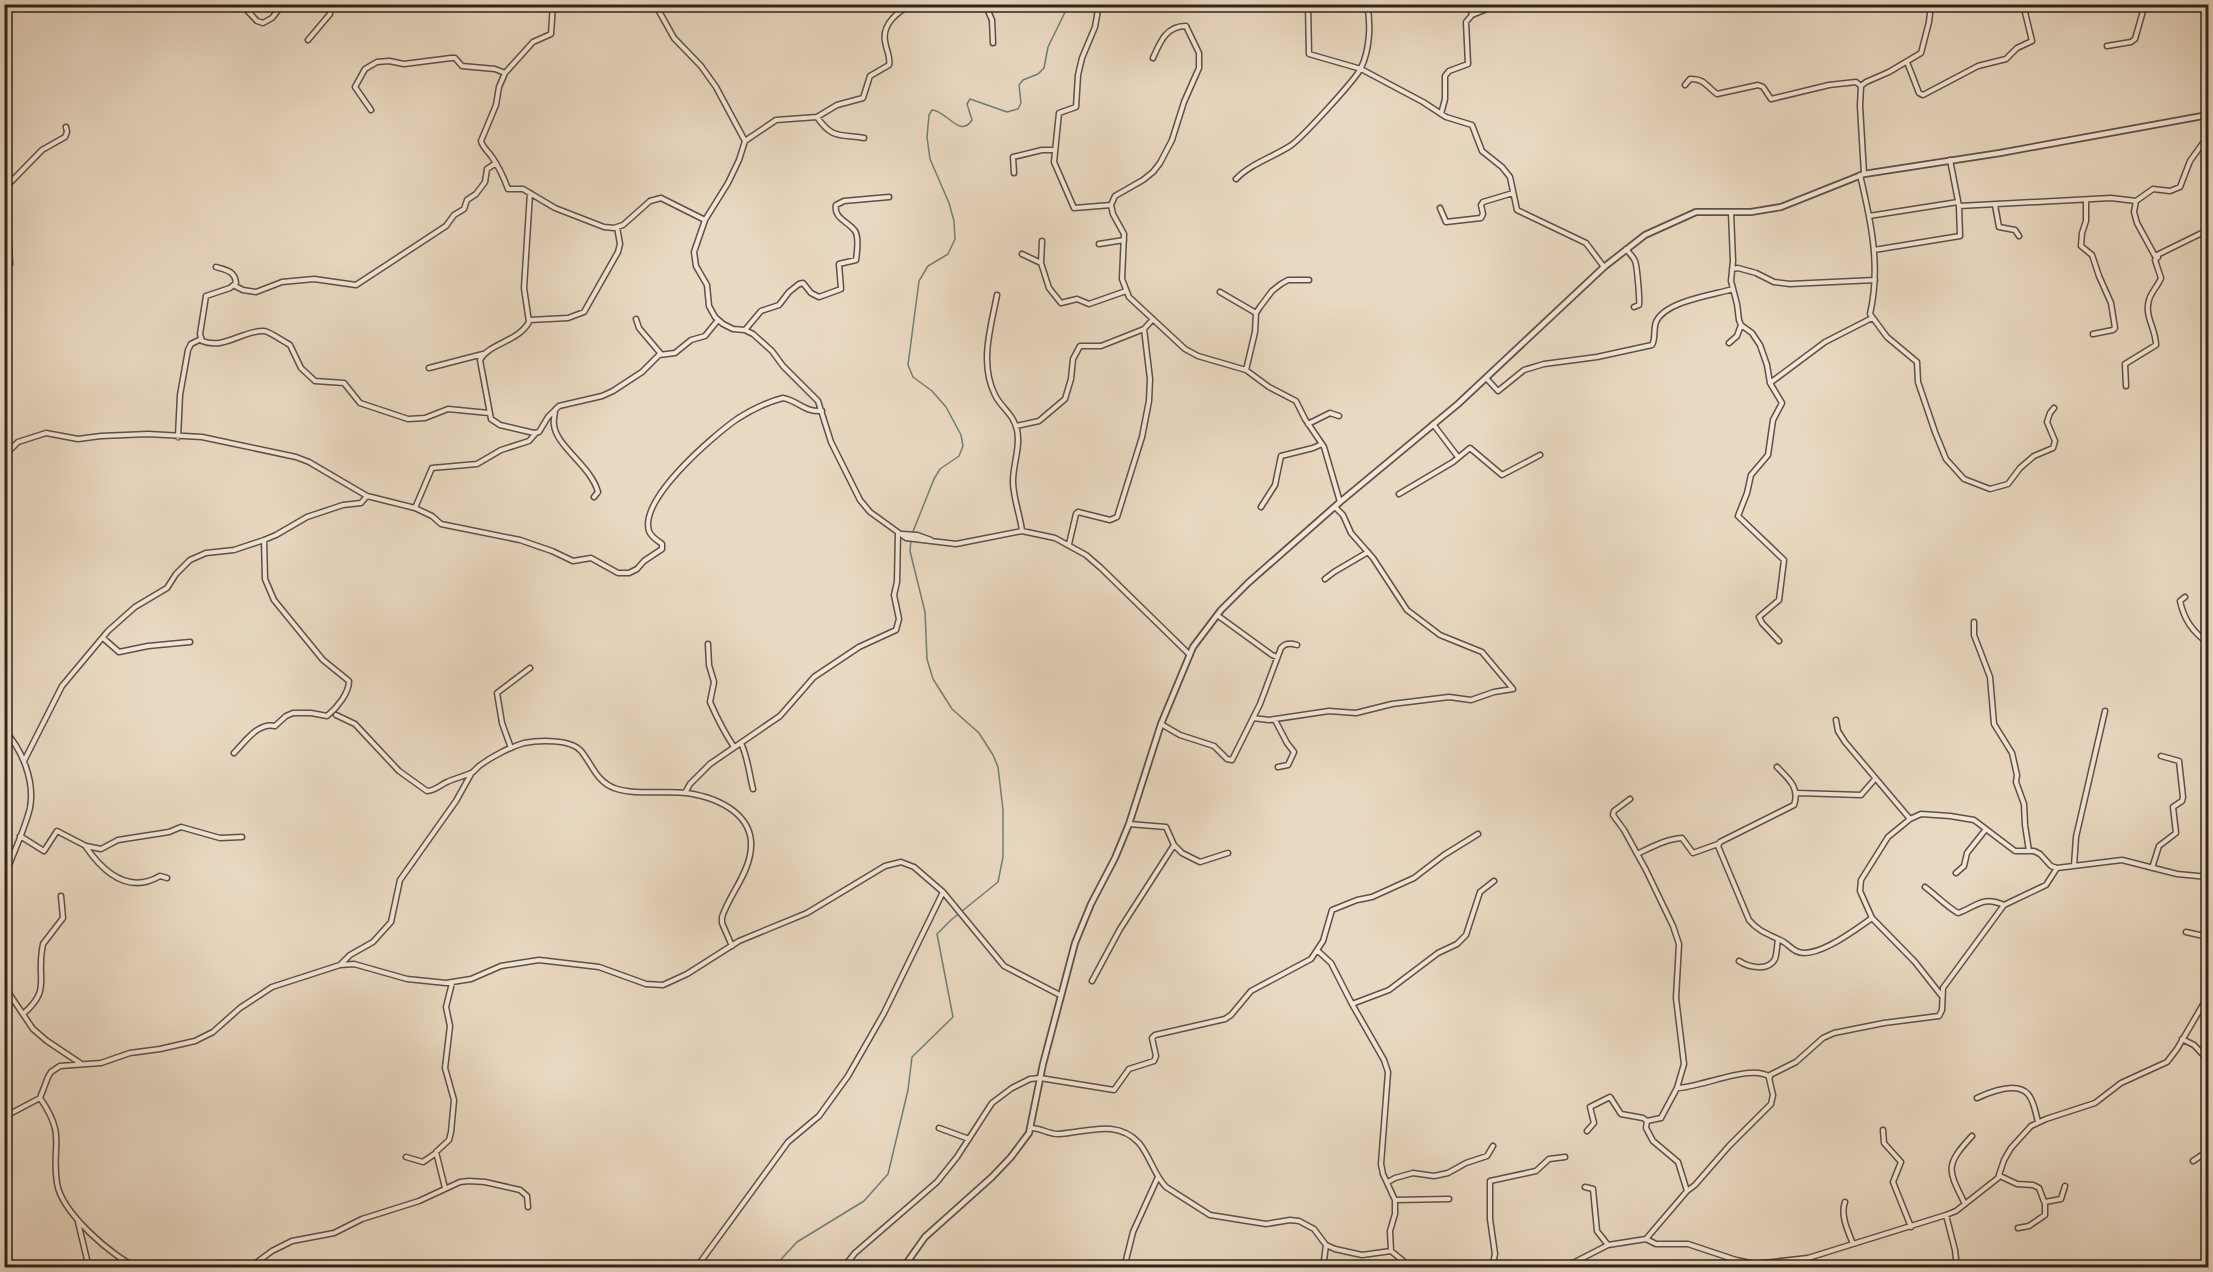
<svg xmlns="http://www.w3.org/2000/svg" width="2213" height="1272" viewBox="0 0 2213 1272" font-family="Alegreya,serif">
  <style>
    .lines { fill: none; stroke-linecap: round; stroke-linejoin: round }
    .stream { stroke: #6f7e75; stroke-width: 1.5 }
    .minor-casing { stroke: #5f5045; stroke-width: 7 }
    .tertiary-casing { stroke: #5f5045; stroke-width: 8 }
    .minor { stroke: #f1e6d7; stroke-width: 4 }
    .tertiary { stroke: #f1e6d7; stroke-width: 4.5 }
  </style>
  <rect width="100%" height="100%" fill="#ead9c2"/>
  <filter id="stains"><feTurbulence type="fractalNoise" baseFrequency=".00333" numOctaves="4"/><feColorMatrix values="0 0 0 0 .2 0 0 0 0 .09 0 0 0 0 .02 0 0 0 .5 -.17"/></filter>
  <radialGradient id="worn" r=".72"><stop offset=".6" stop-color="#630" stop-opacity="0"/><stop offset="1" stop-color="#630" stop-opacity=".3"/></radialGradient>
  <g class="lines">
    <!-- stream -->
    <path class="stream" d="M912 534 934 479 940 469 959 456 963 446 961 435 946 407 932 391 913 377 908 365 919 281 928 266 948 254 955 239 954 221 949 203 930 159 927 137 929 115 932 110C946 110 960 139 972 120L967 104 970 99 1007 112 1018 109 1021 103 1019 85 1023 80 1038 74 1044 68 1048 47 1069 4
      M773 1268 797 1242 864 1201 888 1174 908 1090 912 1057 953 1017 937 934 951 920 998 882 1003 857V810L998 767 993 755 979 733 952 709 933 679 927 659 925 612 910 551 911 539"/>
    <!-- minor casing -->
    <g class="minor-casing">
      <path id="minor" d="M241 4 257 21 263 23 272 18 283 4
        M553 4 551 34 533 42 505 73 499 87 496 105 481 141C483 148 488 151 492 157 499 167 504 178 508 189H523L555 208 604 227 614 228 623 225 650 201 661 198 705 220
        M655 4 674 38 701 66 716 87 745 141 739 160 728 183 705 220 694 252 696 266 707 285 709 306 715 317 723 324 733 329 745 330 753 334 772 351 783 366 818 401 831 442 860 500 870 512 906 538 956 544 1022 531 1055 538 1086 555 1101 568 1190 655
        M985 4 992 20 993 43
        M1099 4 1095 27 1082 58 1078 75 1076 107 1059 113 1054 162 1074 208 1111 205
        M1308 4 1309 54 1361 69 1423 102 1446 117 1472 125 1482 151 1502 167 1510 177 1517 210 1586 243 1604 267
        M1472 15 1487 9 1493 4
        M308 40 330 14 329 4
        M2107 46 2131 42 2135 39 2145 4
        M1153 58C1160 42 1166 26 1186 26L1199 53V68L1184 102 1172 140 1160 163 1153 172 1143 180 1115 196 1111 205 1113 214 1124 234 1122 279 1129 297 1185 349 1198 356 1246 370 1269 387 1296 401 1305 419 1324 447 1340 502
        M1907 62 1919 93 1923 95 1978 66 2006 59 2017 48 2032 41 2023 4
        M1685 85 1690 79C1704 78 1707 87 1717 94L1758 85 1763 87 1771 99 1829 85 1856 82 1861 86
        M371 110 355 87 365 69 377 62 389 61 404 64 451 58H455L462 66 495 69 505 73
        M1441 114 1445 99V76L1449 71 1468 64 1466 22 1472 15 1469 4
        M2206 116 2208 126
        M817 117C832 139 839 134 864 138
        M745 141 776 120 817 117 837 105 863 98 870 76 889 65C891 57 886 50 885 41 882 24 898 11 913 4
        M1014 173 1013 157 1042 150H1055
        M1864 174 1860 106 1861 86 1866 82 1889 72 1921 53 1929 22 1931 4
        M1860 175C1871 221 1881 267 1870 314L1887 337 1917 362 1918 382 1935 432 1946 459 1964 479 1990 489 2008 484 2020 468 2034 456 2053 448 2055 441 2047 422 2050 413 2054 408
        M1236 179C1250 164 1273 157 1290 146 1301 139 1356 79 1361 68 1370 49 1371 24 1367 4
        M4 189 42 150 65 137 67 132 66 127
        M530 193 524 288 529 322C518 342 489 343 480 360L491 419 500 425 534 433 539 432 548 417 559 406 602 396 613 391 642 372 659 355 675 353 691 340 705 336 718 320
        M4 198 7 204 10 264
        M2086 200V221L2082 233 2081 246 2092 255 2099 276 2111 303 2115 328 2113 330 2093 334
        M2136 201 2134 212 2137 223 2155 256 2208 230
        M1995 205 1999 227 2015 230 2019 236
        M1959 206 2111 198 2136 201 2153 189 2170 191 2180 187 2190 161 2208 136
        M1440 208 1446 222 1481 218 1483 214 1481 205 1483 202 1513 193
        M1731 212 1733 261 1731 281 1737 304 1739 320 1741 325 1752 333 1760 345 1767 365 1770 383 1782 403 1773 420 1768 455 1751 475 1747 493 1738 516 1784 560 1779 600 1759 617 1762 623 1779 641
        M1869 216 1958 202
        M1099 244 1124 240
        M1626 249C1629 253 1633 256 1635 261 1637 265 1640 301 1639 305L1634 307
        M1874 250 1960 236 1959 206 1950 160
        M1022 254 1041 263 1049 288 1061 303 1077 299 1089 304 1126 291
        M1041 263 1042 241
        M216 267C226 270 235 271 236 283L230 288 206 296 200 334 202 341C224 350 243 330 264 331 269 331 284 342 290 345L301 368 315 381 344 383 360 403 408 419 425 418 448 409 489 413
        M1732 269 1738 268 1756 273 1774 282 1790 284 1875 280
        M235 286 243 290 256 292 282 282 314 279 356 285 446 226 454 215 464 209 467 200 476 194 485 182 487 169 496 163
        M1220 292 1256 313
        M997 295C991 327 979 363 995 395 1002 409 1013 413 1017 430 1021 446 1013 464 1013 481 1013 498 1020 514 1022 531
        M636 319 639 328 661 354
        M529 320 568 318 584 312 618 252 620 244 617 227
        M745 330 761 311 779 305 789 292 799 284 803 283 811 293 819 297 841 289 839 264 856 260C857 253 859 237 855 231 849 222 833 218 836 205L844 201 889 197
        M1729 343 1737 336 1741 325
        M429 368 483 354
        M1246 370 1255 332 1256 313 1260 307 1272 291 1281 284 1288 280H1309
        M1486 378 1498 391 1524 370 1544 364 1597 357 1652 345C1656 338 1653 330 1656 322 1665 301 1713 295 1733 289
        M1770 383 1825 342 1872 318
        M2126 386 2125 364 2156 345C2156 329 2144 316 2149 300 2151 292 2158 286 2161 278L2155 260 2158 257
        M555 410C555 415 553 420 554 425 556 446 591 466 598 492L594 497
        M1308 424 1330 413 1339 416
        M1433 424 1458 457
        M1016 426 1039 421 1065 399 1071 379 1073 359 1080 346H1101L1144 329
        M178 437 180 395 188 350 191 344 201 339
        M4 456 18 442 46 433 78 439 101 436 148 434 202 437 296 457 309 462 367 496 415 508 432 516 441 524 520 540 552 551 573 561 591 558 618 573H629L637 569 644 561 662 549V544C657 540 651 537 649 531 639 499 713 436 737 419 751 410 767 402 783 398 799 401 803 412 822 411
        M1399 494 1453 462 1470 448 1502 475 1540 455
        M1261 507 1275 485 1281 456 1313 448 1322 444
        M415 508 432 468 477 464 501 450 529 441 536 433
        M902 534 917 535 931 540
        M1069 544 1076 514 1078 512 1110 520 1117 517 1142 437 1149 401 1150 379 1144 329 1153 319
        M1325 579 1334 572 1368 552
        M2185 597 2180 601C2184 620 2193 632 2208 643
        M1217 615 1272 655 1277 657
        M1974 622V635L1990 677 1994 724 2012 753 2017 775 2016 782 2024 804 2025 825 2029 851
        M103 638 119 652 148 646 190 642
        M708 644 709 665 714 682 710 702C717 718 724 732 734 747
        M336 715 355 724 399 771 427 791C435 791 440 785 447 782 455 778 466 776 473 772 474 771 478 767 479 766 491 757 510 747 524 743 539 740 571 739 581 751 592 764 596 781 614 788 637 796 663 790 687 793 720 798 758 816 750 855 746 877 729 896 722 917V923L732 946
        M1253 718 1269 720 1329 711 1356 713 1392 704 1449 697 1471 700 1494 692 1513 689 1482 652 1440 635 1407 610 1373 558 1351 533 1343 515 1335 507
        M1275 720 1287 743 1294 752 1288 765 1278 767
        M1836 720 1838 731 1845 742 1910 819
        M1161 724 1180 735 1214 746 1227 759 1232 760 1260 704 1281 648C1285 643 1291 643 1297 645
        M4 730C22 749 35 781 30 808 24 832 12 855 4 879
        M741 743C748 758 749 773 753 789
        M511 748 502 723 497 693 530 668
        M234 753C245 742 258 722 275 726L286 716 293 713H311L327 716C337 708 349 693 349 681L323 660 274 600 265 579 264 540
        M24 761 62 686 108 631 135 607 167 588 176 574 190 560 206 553 234 550 264 540 276 535 307 517 343 505 361 503 367 496
        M1777 767C1789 779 1800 788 1794 805L1720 842 1718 846 1749 920C1758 931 1768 934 1780 940 1786 942 1790 948 1796 951 1815 961 1856 929 1872 918L1860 891 1861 880 1888 837 1910 819 1921 814 1950 816 1974 820 2015 851H2034L2040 854 2051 866 2057 868 2122 860 2177 874 2208 877
        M685 793 690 784 710 764 780 716 814 677 859 647 896 630 899 619 894 595 897 582 898 533
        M1797 793 1861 795 1875 779
        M1630 799 1614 811 1613 815 1624 830 1646 870 1673 926 1679 944 1676 998 1684 1064 1677 1088 1661 1118 1647 1121 1646 1128 1653 1141 1678 1162 1687 1191 1646 1239
        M20 836 44 851 57 831 86 846 101 849 118 840 169 832 181 827 220 838 242 837
        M1174 845 1182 853 1200 862 1228 853
        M86 847C104 873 129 894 160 876L167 878
        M1637 854C1652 847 1666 839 1682 838L1693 853 1718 844
        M2074 866 2076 837 2105 711
        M2152 868 2159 846 2176 833 2173 807 2182 801 2183 797 2179 761 2161 756
        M1956 873 1964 866 1967 853 1986 829
        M1925 887C1937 896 1946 906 1958 913 1976 907 1982 895 2004 905
        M1872 918 1915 962 1941 995
        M2186 932 2208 937
        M1318 951 1331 963 1352 1004 1389 990 1438 953 1457 944 1466 935 1480 892 1494 881
        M1739 961C1748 967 1768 972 1775 959 1777 953 1777 945 1778 939
        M340 965 350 955 373 942 391 922 400 880 456 801 471 774
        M1092 981 1120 929 1174 845 1166 827 1129 824
        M4 986 33 1029 47 1041 80 1063
        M1352 1004 1384 1060 1388 1072 1381 1164 1383 1174 1395 1200V1214L1390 1231 1391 1251
        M23 1014C51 990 37 980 42 950L43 944 63 918 61 896
        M2182 1039 2194 1045 2208 1060
        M1677 1088C1701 1088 1751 1063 1770 1077
        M40 1098C67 1137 51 1144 57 1183 61 1212 113 1258 139 1268
        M1977 1098C1990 1092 2016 1081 2028 1094 2034 1101 2036 1114 2038 1122
        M4 1117 40 1098 48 1077 51 1072 60 1066 101 1063 130 1053 160 1049 195 1041 213 1032 240 1008 272 987 340 965 354 964 407 979 446 983 471 979 501 966 539 960 599 967 646 984 663 985 687 974 739 941 807 913 885 866 901 862 914 867 943 892 1004 966 1060 995
        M939 1128 969 1139
        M1031 1128C1041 1128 1048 1134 1058 1134 1086 1133 1116 1118 1139 1143 1150 1156 1154 1175 1166 1187L1210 1215 1266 1224 1290 1220 1299 1221 1314 1229 1326 1245 1335 1249 1362 1255 1391 1251 1412 1268
        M1883 1130 1884 1143 1901 1162 1893 1182 1911 1227
        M1587 1131 1594 1123 1590 1107 1610 1097 1621 1114 1643 1118 1647 1121
        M406 1157 423 1162 436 1153
        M2193 1161 2208 1151
        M2000 1176 2017 1184 2033 1185 2039 1188 2045 1204V1215L2029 1226 2018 1228
        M1388 1182 1395 1178 1413 1173 1434 1176 1448 1173 1466 1163 1487 1156 1493 1146
        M1585 1187 1593 1189 1597 1231 1608 1245
        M445 1188 436 1152 449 1140 451 1132 454 1100 445 1068 450 1026 446 1007 452 983
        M1687 1191 1695 1185 1729 1146 1771 1104 1773 1095 1769 1078 1770 1075 1796 1062 1823 1038 1834 1033 1884 1023 1939 1016 1942 1010 1943 988 2004 905 2046 885 2057 868
        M1395 1200 1449 1199
        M1845 1202C1840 1215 1848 1231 1853 1244
        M2045 1202 2061 1199 2065 1186
        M1965 1204C1948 1170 1944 1166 1972 1136
        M1946 1215 1955 1250 1957 1268
        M78 1222 89 1268
        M1808 1258 1812 1268
        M249 1268 272 1251 292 1241 334 1233 362 1219 419 1201 460 1182 469 1181 485 1182 520 1190 527 1196 528 1207
        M696 1268 788 1142 819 1116 848 1076 884 1013 943 892
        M843 1268 855 1253 937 1182 957 1157 992 1103 1012 1088 1030 1079 1040 1078 1114 1090 1129 1069 1154 1061 1156 1056 1152 1038 1155 1035 1225 1019 1231 1015 1251 991 1311 959 1323 941 1332 910 1357 900 1372 897 1414 878 1444 855 1478 834
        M1124 1268 1133 1232 1158 1177
        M1323 1268 1326 1245
        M1492 1268 1495 1254 1490 1219V1181L1536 1171 1549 1159 1565 1157
        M1563 1268 1608 1245 1646 1239 1656 1244H1688L1736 1260 1755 1264 1808 1258 1946 1215 1956 1211 1998 1178 2004 1160 2011 1148 2031 1126 2046 1119 2095 1103 2121 1083 2167 1062 2177 1049 2208 996"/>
    </g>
    <!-- tertiary casing -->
    <g class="tertiary-casing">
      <path id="tertiary" d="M903 1268 925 1237 992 1177 1011 1157 1029 1133 1043 1064 1075 943 1091 904 1115 858 1129 824 1161 724 1193 647 1221 610 1248 583 1340 502 1458 404 1604 267 1645 235 1696 212H1751L1781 207 1864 174 2000 153 2208 115"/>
    </g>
    <!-- minor -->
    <use href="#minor" class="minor"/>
    <!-- tertiary -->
    <use href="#tertiary" class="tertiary"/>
  </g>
  <!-- margin -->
  <rect width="2213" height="1272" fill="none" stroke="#ead9c2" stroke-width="24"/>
  <rect x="6" y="6" width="2201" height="1260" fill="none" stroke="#31231b" stroke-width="3"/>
  <rect x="12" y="12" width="2189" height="1248" fill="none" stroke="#31231b" stroke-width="1.5"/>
  <rect width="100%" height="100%" filter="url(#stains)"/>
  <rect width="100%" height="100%" fill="url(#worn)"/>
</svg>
